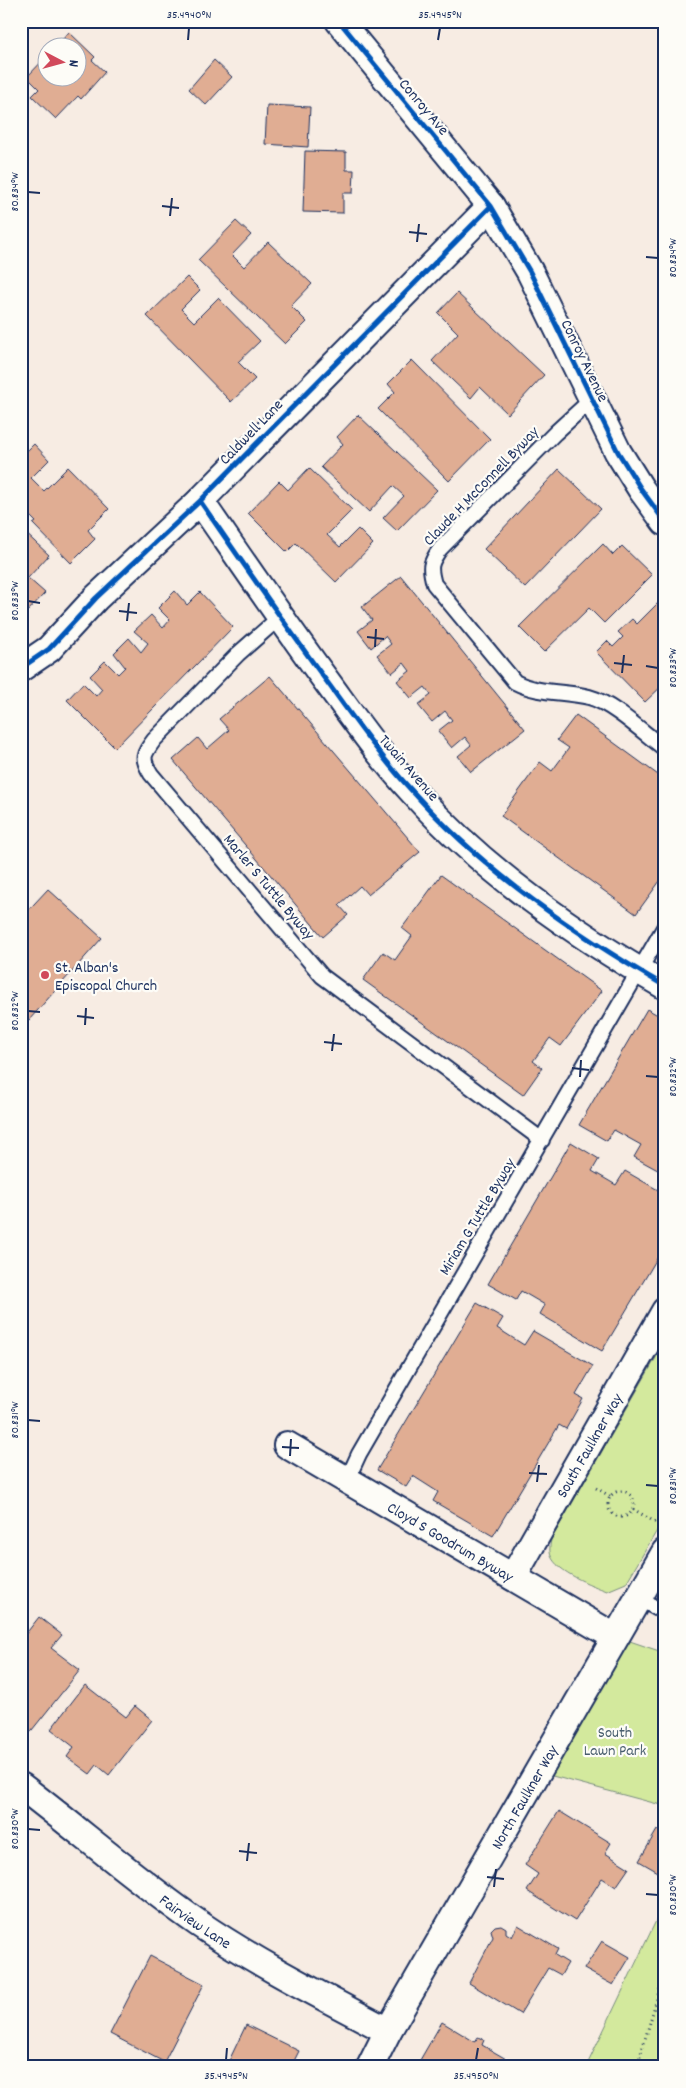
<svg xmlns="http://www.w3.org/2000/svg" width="686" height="2088" viewBox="0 0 686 2088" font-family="Dekko,sans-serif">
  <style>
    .green { fill: #d3e99d; stroke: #778c7e }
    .building { fill: #e0ad93; stroke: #1b2f5e }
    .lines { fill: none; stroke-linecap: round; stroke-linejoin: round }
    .service-casing { stroke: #1b2f5e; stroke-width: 18 }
    .minor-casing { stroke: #1b2f5e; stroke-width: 30 }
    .path { stroke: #1b2f5e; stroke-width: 3; stroke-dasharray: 1 4; stroke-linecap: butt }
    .service { stroke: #fdfcf7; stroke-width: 14 }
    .minor { stroke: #fdfcf7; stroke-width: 26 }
    .cycleway-casing { stroke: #fdfcf7; stroke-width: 8 }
    .cycleway { stroke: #0057b8; stroke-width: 5 }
    .ticks { fill: none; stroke: #1b2f5e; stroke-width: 2 }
    .poi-dot { fill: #d1495b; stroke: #fdfcf7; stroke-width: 2 }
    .labels { text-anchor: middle; stroke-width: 4.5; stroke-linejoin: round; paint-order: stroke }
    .street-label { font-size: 16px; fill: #1b2f5e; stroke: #fdfcf7 }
    .poi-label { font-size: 16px; fill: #1b2f5e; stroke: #fdfcf7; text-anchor: start }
    .park-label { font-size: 16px; fill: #495e6e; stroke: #fdfcf7 }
    .neatline { fill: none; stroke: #1b2f5e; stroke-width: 2 }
    .ticks-label { font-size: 12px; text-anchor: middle; fill: #1b2f5e }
  </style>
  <rect width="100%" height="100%" fill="#f7ece3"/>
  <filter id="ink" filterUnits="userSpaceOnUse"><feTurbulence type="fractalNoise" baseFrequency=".02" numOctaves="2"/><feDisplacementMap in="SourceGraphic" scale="10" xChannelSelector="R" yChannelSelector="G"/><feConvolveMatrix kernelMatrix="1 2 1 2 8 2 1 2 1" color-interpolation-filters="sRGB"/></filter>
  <g filter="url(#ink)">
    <!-- green -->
    <path class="green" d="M665 1342V1517L626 1583 607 1591C591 1585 557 1572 551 1556 549 1551 550 1545 551 1540Z
      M618 1637 665 1653V1806L541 1773Z
      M665 1902V2067H586Z"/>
    <!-- building -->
    <path class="building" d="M69 32 95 57 92 60 105 72 81 99 78 96 56 119 32 96 39 89 27 77 48 55V78H78V48H55Z
      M214 60 232 77 206 105 189 89Z
      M267 105 310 107 308 147 265 144Z
      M305 151 346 152V170H354L353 193H343V213L303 212Z
      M236 221 251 235 232 255 244 267 268 242 312 284 291 306 307 322 285 344 198 260Z
      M187 277 200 290 181 309 194 322 218 298 260 341 238 362 255 379 231 402 147 316Z
      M457 293 544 375 508 414 480 387 471 398 432 361 458 333 438 313Z
      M412 360 490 439 449 481 378 409 395 392 388 384Z
      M358 415 437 490 397 531 383 518 404 496 393 486 369 512 321 467 343 444 337 437Z
      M34 444 49 460 31 478 44 491 68 467 109 509 88 530 95 539 71 563 33 524 36 522 21 507V457Z
      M309 468 352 510 327 535 340 547 358 529 373 544 336 582 296 543 287 552 248 513 279 481 288 490Z
      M559 469 601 509 525 588 484 549Z
      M21 529 49 555 28 578 45 593 25 614 21 611Z
      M603 544 613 555 622 546 652 575 604 623 589 608 544 652 519 627Z
      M401 576 525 729 471 772 458 756 471 745 465 737 452 748 438 731 452 720 445 711 432 722 418 705 431 695 425 687 411 698 397 681 410 671 404 663 392 673 377 655 391 644 385 636 371 648 358 631 372 620 362 607Z
      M175 591 187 605 200 592 233 627 115 748 67 700 83 683 96 696 102 689 90 676 105 661 118 674 125 667 114 653 129 638 141 652 148 643 134 631 151 615 163 628 170 620 158 608Z
      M665 596V683L645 702 596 652 607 641 613 647 623 637 618 632 632 619 637 624Z
      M270 676 420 852 368 895 360 886 339 905 348 915 323 937 173 760 198 738 207 749 229 730 219 719Z
      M576 715 665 780V851L663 854 665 855V874L636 914 501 816 540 762 552 771 569 748 557 740Z
      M441 875 602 991 561 1046 550 1038 533 1061 542 1068 523 1095 363 980 383 952 395 960 412 936 402 928Z
      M48 889 102 938 29 1020 21 1013V918Z
      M647 1009 665 1019V1174L634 1157 641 1145 614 1130 607 1141 579 1125Z
      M571 1142 599 1159 592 1171 616 1185 625 1171 665 1194V1245L602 1351 540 1314 545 1305 521 1291 516 1300 488 1284Z
      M477 1303 503 1318 497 1328 524 1345 533 1331 593 1366 576 1395 583 1399 566 1429 559 1425 493 1536 433 1501 438 1492 413 1476 406 1487 377 1470Z
      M39 1617 62 1635 51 1648 80 1670 28 1735 21 1730V1640Z
      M85 1685 126 1717 135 1706 152 1720 109 1775 97 1765 90 1774 67 1757 74 1747 51 1729Z
      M559 1811 611 1843 605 1853 629 1868 616 1887 602 1878 575 1921 527 1891 538 1874 525 1865Z
      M657 1830 665 1834V1876L639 1861Z
      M501 1925 506 1928V1933L512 1937 518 1925 558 1949 555 1955 568 1963 561 1975 548 1968 520 2014 469 1983 493 1937 491 1930 495 1926Z
      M602 1941 630 1957 613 1985 584 1969Z
      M150 1956 204 1984 164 2062 110 2034Z
      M442 2022 475 2042 478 2037 484 2040 482 2045 520 2067H416Z
      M246 2025 299 2051 291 2067H226Z"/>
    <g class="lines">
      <!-- service casing -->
      <g class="service-casing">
        <path id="service" d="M591 400 555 433 440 549C430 563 429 567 434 584L515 682C538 694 564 691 589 697 612 703 645 734 665 749
          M280 617 238 654 154 740C143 755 141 758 151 774L322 976 542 1140
          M347 1480 359 1454 665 926
          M638 1598 665 1613"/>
      </g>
      <!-- minor casing -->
      <g class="minor-casing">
        <g id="minor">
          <path d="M339 21 491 206 530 272 618 452 641 489 665 522"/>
          <path d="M200 501C243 563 285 625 330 686 357 723 383 760 414 793 485 872 574 933 665 986"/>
          <path d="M21 668 49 649 96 598 200 501 491 206"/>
          <path id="s1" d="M287 1445 615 1637"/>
          <path id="s2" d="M513 1577 665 1311"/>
          <path id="s3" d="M21 1786C80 1831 136 1880 198 1923 258 1964 324 1997 388 2031"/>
          <path id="s4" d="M370 2067 388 2031 665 1552"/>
        </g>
      </g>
      <!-- path -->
      <path class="path" d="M596 1488 610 1496
        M608 1504a13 13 0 1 1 26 0a13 13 0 1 1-26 0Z
        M633 1509 658 1524
        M637 2067 665 1971"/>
      <!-- service -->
      <use href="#service" class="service"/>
      <!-- minor -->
      <use href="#minor" class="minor"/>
      <!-- cycleway casing -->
      <g class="cycleway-casing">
        <path id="cycleway" d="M339 21 491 206 530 272 618 452 641 489 665 522
          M200 501C243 563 285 625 330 686 357 723 383 760 414 793 485 872 574 933 665 986
          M21 668 49 649 96 598 200 501 491 206"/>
      </g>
      <!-- cycleway -->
      <use href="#cycleway" class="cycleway"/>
    </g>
  </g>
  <!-- ticks -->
  <path class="ticks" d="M188 40 189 28M438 40 440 28M28 192 40 193M162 206 179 208M170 216 172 198M409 232 427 234M417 242 419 224M646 257 658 258M28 601 40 603M119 611 137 613M127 621 129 603M367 637 384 639M375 647 376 629M614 663 632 665M646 666 658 668M622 673 624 655M28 1011 40 1012M77 1016 94 1018M85 1025 86 1008M324 1042 342 1044M332 1051 334 1034M572 1068 589 1070M646 1076 658 1077M580 1077 581 1060M28 1420 40 1421M282 1447 299 1448M290 1456 291 1439M529 1473 547 1474M537 1482 539 1465M646 1485 658 1486M28 1829 40 1830M239 1851 257 1853M247 1861 249 1843M487 1877 504 1879M494 1887 496 1869M646 1894 658 1895M226 2060 227 2048M476 2060 478 2048"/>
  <!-- markers -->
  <circle class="poi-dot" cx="45" cy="975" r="5"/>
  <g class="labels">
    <!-- street labels -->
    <g class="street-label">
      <text transform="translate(425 106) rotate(50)" y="6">Conroy Ave</text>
      <text transform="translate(586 360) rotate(64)" y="6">Conroy Avenue</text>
      <text transform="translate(250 431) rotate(-46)" y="6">Caldwell Lane</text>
      <text transform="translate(480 485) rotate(-46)" y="6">Claude H McConnell Byway</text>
      <text transform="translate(410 767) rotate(49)" y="6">Twain Avenue</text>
      <text transform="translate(270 886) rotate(50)" y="6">Marler S Tuttle Byway</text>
      <text transform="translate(476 1216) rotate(-59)" y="6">Miriam G Tuttle Byway</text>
      <text dy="6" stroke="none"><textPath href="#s2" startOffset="152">South Faulkner Way</textPath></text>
      <text dy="6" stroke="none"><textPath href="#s1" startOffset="190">Cloyd S Goodrum Byway</textPath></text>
      <text dy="6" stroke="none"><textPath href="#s4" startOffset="311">North Faulkner Way</textPath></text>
      <text dy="6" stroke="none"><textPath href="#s3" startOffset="221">Fairview Lane</textPath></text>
    </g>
    <!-- poi labels -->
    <g class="poi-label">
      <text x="55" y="972">St. Alban's<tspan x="55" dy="18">Episcopal Church</tspan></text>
    </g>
    <!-- park labels -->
    <g class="park-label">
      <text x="615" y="1737">South<tspan x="615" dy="18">Lawn Park</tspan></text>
    </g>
  </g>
  <!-- margin -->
  <rect width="686" height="2088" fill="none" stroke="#fdfcf7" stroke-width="55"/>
  <!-- north arrow -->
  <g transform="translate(62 62) rotate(96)"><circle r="24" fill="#fdfcf7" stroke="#a3aaba"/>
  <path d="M0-4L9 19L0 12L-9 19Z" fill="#d1495b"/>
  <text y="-8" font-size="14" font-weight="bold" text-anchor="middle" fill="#1b2f5e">N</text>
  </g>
  <rect x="28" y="28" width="630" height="2032" class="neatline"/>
  <g class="ticks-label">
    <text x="189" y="18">35.4940°N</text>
    <text x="440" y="18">35.4945°N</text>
    <text transform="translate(14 192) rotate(-90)" y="4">80.834°W</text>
    <text transform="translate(672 258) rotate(-90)" y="4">80.834°W</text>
    <text transform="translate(14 601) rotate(-90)" y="4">80.833°W</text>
    <text transform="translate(672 668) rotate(-90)" y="4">80.833°W</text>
    <text transform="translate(14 1011) rotate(-90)" y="4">80.832°W</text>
    <text transform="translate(672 1077) rotate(-90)" y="4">80.832°W</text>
    <text transform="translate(14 1420) rotate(-90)" y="4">80.831°W</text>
    <text transform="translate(672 1486) rotate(-90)" y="4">80.831°W</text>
    <text transform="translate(14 1829) rotate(-90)" y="4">80.830°W</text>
    <text transform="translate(672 1895) rotate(-90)" y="4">80.830°W</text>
    <text x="226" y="2079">35.4945°N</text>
    <text x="476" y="2079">35.4950°N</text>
  </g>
</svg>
